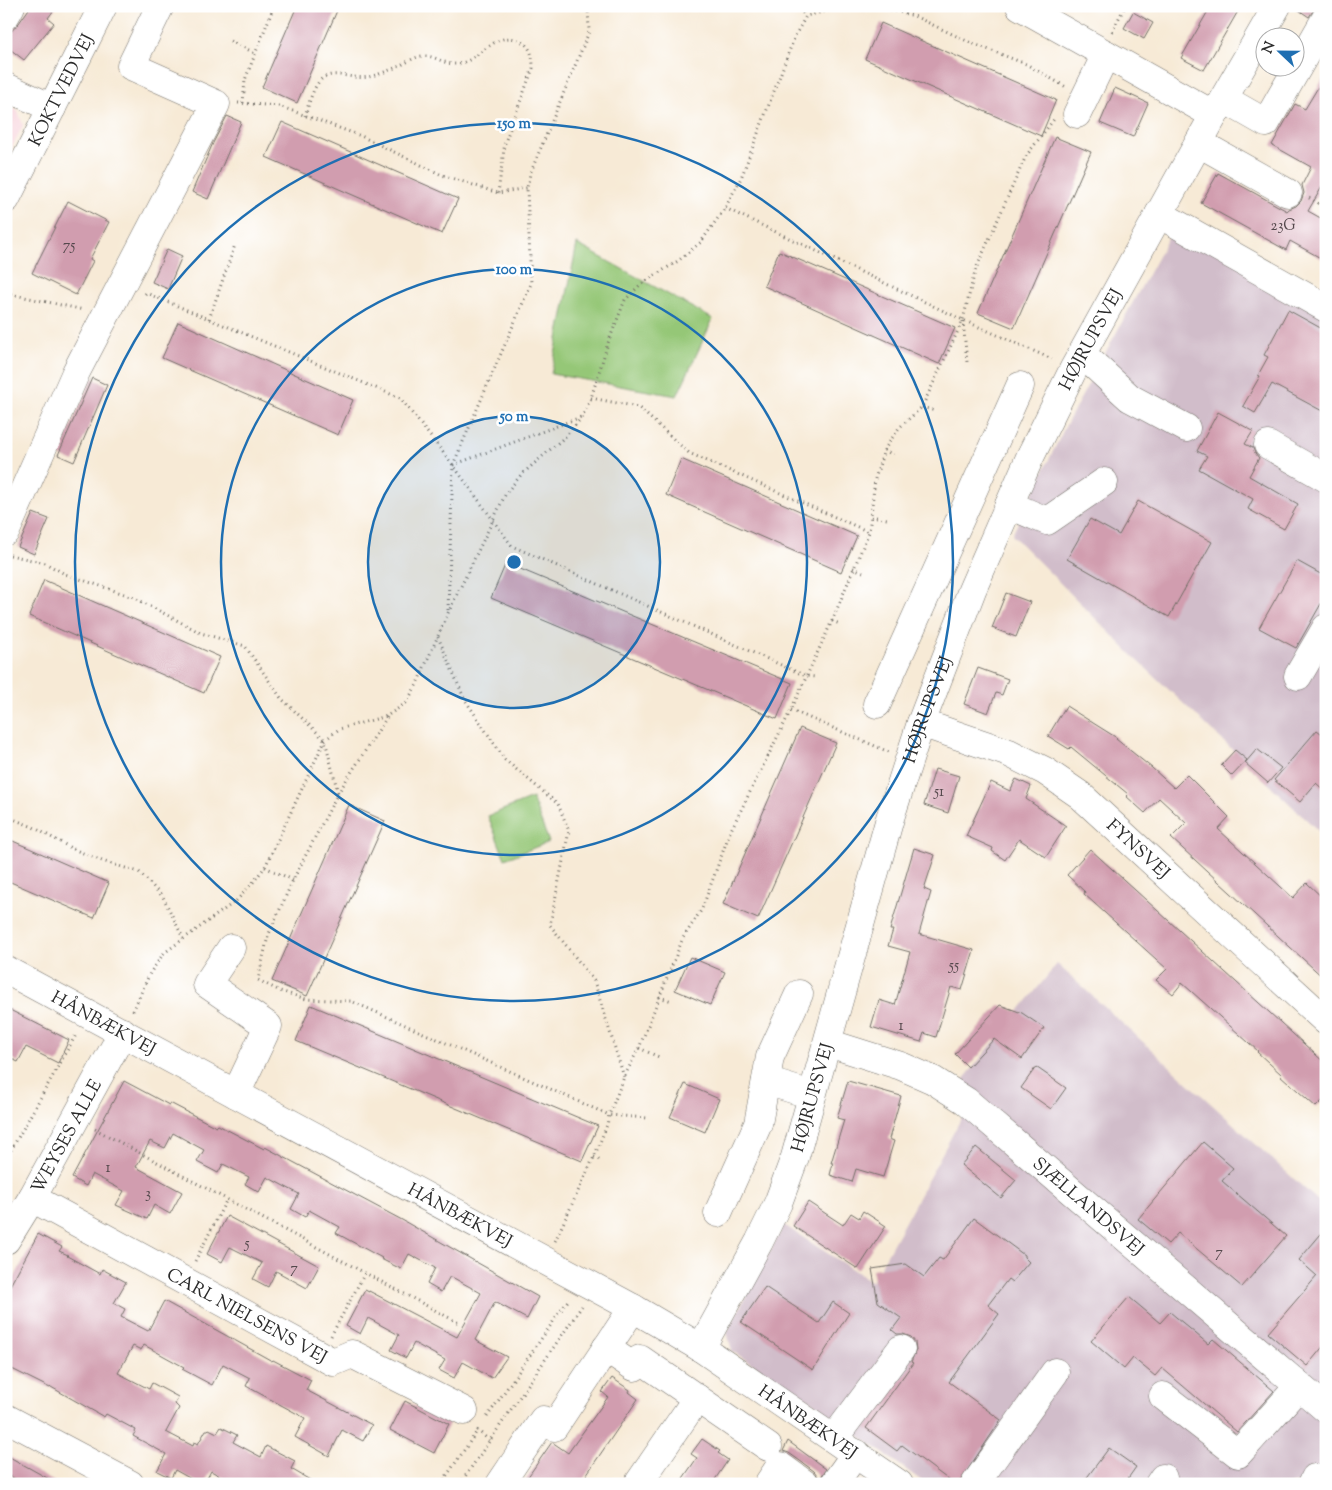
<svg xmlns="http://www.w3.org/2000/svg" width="1332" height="1490" viewBox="0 0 1332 1490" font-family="'Sorts Mill Goudy',serif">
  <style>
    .built { fill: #f6cfd8 }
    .industrial { fill: #d1bdca }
    .green { fill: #95c777; stroke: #607951 }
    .building { fill: #d19daf }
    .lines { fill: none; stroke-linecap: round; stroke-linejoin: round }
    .minor-casing { stroke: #726e67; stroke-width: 29 }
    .path { stroke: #726e67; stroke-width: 3; stroke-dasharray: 1 4; stroke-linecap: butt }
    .minor { stroke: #fff; stroke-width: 28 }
    .ring { fill: none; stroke: #1f6fb2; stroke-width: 2.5 }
    .labels { text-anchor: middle; stroke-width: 5; stroke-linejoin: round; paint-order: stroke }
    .number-label { font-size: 15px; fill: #54484c }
    .street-label { font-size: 18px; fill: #2b2b2b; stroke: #fff }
    .centre { fill: #1f6fb2; stroke: #fff; stroke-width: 2.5 }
    .ring-label { font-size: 15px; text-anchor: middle; font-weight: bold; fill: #1f6fb2; stroke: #fff; stroke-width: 5; stroke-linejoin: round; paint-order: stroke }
  </style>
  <rect width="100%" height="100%" fill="#fff"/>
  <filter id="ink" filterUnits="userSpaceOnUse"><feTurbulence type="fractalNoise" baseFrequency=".02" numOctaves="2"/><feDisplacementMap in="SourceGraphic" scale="10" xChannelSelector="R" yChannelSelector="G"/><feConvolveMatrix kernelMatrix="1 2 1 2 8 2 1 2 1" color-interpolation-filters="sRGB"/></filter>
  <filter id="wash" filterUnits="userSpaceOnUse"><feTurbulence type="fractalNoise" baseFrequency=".0096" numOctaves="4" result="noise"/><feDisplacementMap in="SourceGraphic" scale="20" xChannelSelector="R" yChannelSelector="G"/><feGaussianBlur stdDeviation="1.12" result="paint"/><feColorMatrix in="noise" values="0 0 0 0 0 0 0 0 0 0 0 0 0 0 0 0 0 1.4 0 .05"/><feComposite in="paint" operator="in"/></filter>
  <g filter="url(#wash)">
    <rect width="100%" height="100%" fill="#f7ead6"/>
    <!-- built -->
    <path class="built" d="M6 105 18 111 23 125 6 159Z"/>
    <!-- industrial -->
    <path class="industrial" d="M1180 216 1326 298V838L1132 655 1012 535 1066 425Z
      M1057 964 1326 1208V1484H926L814 1403 732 1351 727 1332 784 1225 872 1282 962 1117 964 1079Z"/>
    <!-- green -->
    <path class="green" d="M577 244 713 319 677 396 551 374Z
      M532 798 549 842 505 859 488 816Z"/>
    <g id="blocks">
      <!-- building -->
      <path class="building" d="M31 6H57L48 18 54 23 24 60 6 46V37L19 23Z
        M297 6H339L297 103 262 87Z
        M1211 6H1241L1204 70 1181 58Z
        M1293 6H1316L1309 17Z
        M1133 12 1153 23 1144 39 1124 28Z
        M881 23 1056 100 1041 136 865 59Z
        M1326 74V180L1308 211 1326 221V261L1290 241 1286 250 1201 203 1218 173 1287 211 1289 209 1296 206 1301 201 1304 193 1302 185 1311 167 1272 145 1295 104 1305 109Z
        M1115 88 1148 103 1133 137 1100 123Z
        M227 116 241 122 208 199 192 192 213 143Z
        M282 122 458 199 442 234 266 157Z
        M1055 137 1091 152 1014 328 978 313Z
        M68 201 109 222 90 259 93 261 76 295 32 273Z
        M167 249 182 256 168 289 152 282Z
        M779 251 955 328 939 364 764 286Z
        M1288 310 1326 331V413L1272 384 1255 413 1243 406 1260 376 1258 375 1268 357 1264 355Z
        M178 322 353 400 338 435 162 358Z
        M92 378 107 385 74 462 58 455Z
        M1218 412 1253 431 1245 444 1253 448 1255 453 1259 458 1249 476 1298 504 1284 529 1248 509 1253 499 1199 469 1207 456 1197 451Z
        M681 459 857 536 841 572 666 495Z
        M1138 501 1212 542 1198 567H1197L1169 617 1067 559 1090 519 1119 535Z
        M33 513 49 519 34 554 18 547Z
        M1297 561 1326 577V595L1296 648 1259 628Z
        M506 563 792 683 777 719 491 598Z
        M44 580 220 657 204 693 29 616Z
        M1006 593 1030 602 1016 637 992 628Z
        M978 668 1008 679 1002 695 996 693 988 713 964 704Z
        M1066 706 1117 738 1116 739 1152 768 1174 788 1187 775 1229 817 1218 829 1293 898 1307 883 1326 901V927L1323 929 1326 931V980L1171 838 1186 823 1159 798 1145 813 1126 796 1128 794 1071 747 1069 749 1048 736Z
        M800 728 836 743 758 919 723 904Z
        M1317 730 1326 737V792L1316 783 1300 802 1274 780Z
        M1257 749 1281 768 1268 783 1245 763Z
        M1235 750 1247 760 1232 776 1221 765Z
        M935 769 959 776 948 813 924 805Z
        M1016 779 1031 786 1026 799 1066 826 1046 857 1019 839 1005 860 992 851 993 848 966 836 991 782 1010 791Z
        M349 805 385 821 307 996 272 981Z
        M6 838 109 883 94 918 6 880Z
        M914 848 935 855 924 889 931 892 919 934 974 950 962 990 951 987 936 1037 924 1033 921 1042 871 1027 879 1000 895 1005 910 952 888 946 893 930H890Z
        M1090 849 1326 1064V1097L1316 1107 1280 1075 1281 1074 1257 1052 1258 1051 1182 983 1173 994 1156 980 1167 969 1084 894 1085 892 1067 875Z
        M690 957 725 972 710 1005 675 990Z
        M311 1005 598 1126 582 1161 296 1041Z
        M1000 1005 1022 1013 1044 1028 1022 1059 994 1039 968 1067 955 1054Z
        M6 1008 69 1040 58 1063 26 1047 18 1062 6 1056Z
        M1036 1067 1066 1088 1051 1109 1021 1088Z
        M124 1081 169 1105 170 1103 216 1127 218 1125 264 1149 265 1147 402 1220 538 1297 527 1319 495 1302 475 1340 507 1357 492 1378 463 1362 454 1378 439 1370 445 1360 414 1343 406 1358 391 1350 399 1335 368 1318 360 1334 346 1326 365 1290 369 1292V1291L457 1337 481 1293 450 1276 441 1292 427 1284 435 1268 409 1254 401 1269 381 1259 382 1258 336 1233 340 1227 309 1210 305 1217 291 1209 299 1194 267 1177 259 1192 245 1184 249 1177 223 1164 218 1173 197 1162 204 1150 173 1133 165 1148 150 1141 136 1167 182 1192 170 1214 154 1205 147 1219 116 1205 124 1191 92 1174 86 1186 72 1178Z
        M848 1081 901 1096 889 1139 894 1141 883 1177 856 1169 852 1182 830 1175 833 1163H831L844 1120 837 1118Z
        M685 1084 719 1099 705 1132 670 1117Z
        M1203 1142 1233 1168 1222 1181 1286 1236 1242 1287 1178 1233 1168 1244 1138 1219Z
        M976 1147 1016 1180 1001 1198 961 1165Z
        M808 1202 843 1225 851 1213 859 1218 863 1211 886 1226 858 1269 793 1226Z
        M227 1216 319 1266 307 1288 276 1271 268 1287 253 1279 262 1263 230 1247 222 1262 207 1254Z
        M974 1218 1024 1255V1257L1029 1262 1012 1282 1008 1279 988 1305 999 1314 949 1382 1001 1420 958 1484H954L902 1445 897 1451 866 1428 913 1363 911 1362 916 1350 915 1342 911 1337 903 1334H897L892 1330 901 1318 878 1302 872 1269 906 1264 924 1277 939 1258 943 1260Z
        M1326 1228V1343L1307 1366 1268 1333 1317 1276 1299 1260Z
        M38 1234 62 1247 59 1251 68 1255 67 1256 100 1274 102 1269 126 1282 114 1303 125 1309 121 1317 148 1331 164 1301 272 1361 273 1360 311 1380 306 1390 372 1425 363 1441 342 1430 329 1456 295 1437 305 1418 246 1386 250 1378 223 1364 212 1385 182 1369 184 1367 144 1345 141 1350 133 1346 118 1373 149 1389 152 1383 178 1397 175 1404 179 1408 166 1432 193 1446 194 1442 198 1444 206 1430H208L209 1429 217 1433 221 1427 237 1435 233 1442 261 1457 266 1446 295 1461 291 1469 317 1484H235L211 1471 204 1484H200L175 1470 171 1478 157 1471 166 1454 133 1436 136 1430 106 1414 104 1417 51 1387 50 1388 6 1366V1293Z
        M765 1287 819 1323 833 1302 849 1313 813 1370 741 1322Z
        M1129 1297 1160 1323 1170 1312 1208 1344 1213 1339 1274 1391 1237 1432 1162 1368 1155 1376 1133 1358 1124 1369 1091 1341Z
        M612 1378 630 1390 629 1392 638 1399 580 1484H523L552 1442 568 1453 608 1397 602 1392Z
        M405 1401 449 1424 434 1453 390 1430Z
        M702 1439 720 1451 718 1453 728 1460 712 1484H679L697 1458 691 1454Z
        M788 1441 826 1469 820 1479 814 1471 789 1453 783 1451Z
        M1109 1448 1136 1467 1124 1484H1082Z
        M6 1455 58 1484H25L6 1474Z"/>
    </g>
  </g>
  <g filter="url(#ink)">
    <use href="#blocks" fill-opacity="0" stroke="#726e67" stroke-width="1"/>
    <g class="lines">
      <!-- minor casing -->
      <g class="minor-casing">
        <g id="minor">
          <path d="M1020 6 1214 115"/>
          <path d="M6 15 11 6"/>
          <path d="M6 87 52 108"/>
          <path d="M1224 99 1266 123 1326 18"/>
          <path d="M1077 114 1106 54"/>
          <path d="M1199 143 1288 193"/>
          <path id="s1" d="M6 199 103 6"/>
          <path d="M1159 214 1326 308"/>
          <path d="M1082 354 1130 398 1186 428"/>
          <path d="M1268 445 1326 478"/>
          <path d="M1009 505 1047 521 1104 482"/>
          <path d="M6 531 76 372 216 104 131 66 160 6"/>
          <path d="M1298 676 1326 628"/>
          <path d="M877 704 1020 386"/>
          <path id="s2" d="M921 723 1009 753 1045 771 1080 795 1326 1021"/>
          <path d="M231 948 207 984 268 1026 236 1094"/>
          <path id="s3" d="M6 970 633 1308 701 1348 899 1484"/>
          <path id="s4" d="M828 1043 901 1066 933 1080 966 1101 1326 1409"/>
          <path d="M766 1081 812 1095"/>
          <path id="s5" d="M32 1198 333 1362 352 1354 464 1411"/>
          <path d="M718 1213 758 1124 770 1057 799 994"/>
          <path id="s6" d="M6 1240 32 1198 123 1032"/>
          <path d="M606 1348 634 1367 640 1359 768 1447"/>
          <path id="s7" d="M701 1348 759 1242 778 1203 795 1157 890 818 921 723 972 590 1030 457 1074 368 1214 115 1277 6"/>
          <path d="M1163 1396 1238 1454 1299 1386"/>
          <path d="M6 1418 130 1484"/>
          <path d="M834 1438 901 1349"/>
          <path d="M500 1484 543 1420 554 1427 633 1308"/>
          <path d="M638 1484 697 1398"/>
          <path d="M768 1484 780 1466 805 1484"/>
          <path d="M834 1484 856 1453"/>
          <path d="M975 1484 1055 1372"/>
          <path d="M1159 1484 1163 1478"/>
          <path d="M1312 1484 1315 1478 1326 1477"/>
        </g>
      </g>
      <!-- path -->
      <path class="path" d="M795 6 806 16
        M876 6 914 16 969 42 1026 64 1066 87
        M1112 32 1125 6
        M230 41 257 54
        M238 103 279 106 361 136 442 175 498 193 527 188
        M243 103 245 80 274 6
        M305 116C309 104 313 85 323 78 335 70 354 80 368 77 377 75 388 71 397 67 405 64 416 55 425 56 436 56 445 65 457 64 478 62 493 33 515 39 530 43 533 54 533 68L505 142 498 193
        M1309 198 1326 208
        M725 208 963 320 1052 359
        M6 293 84 310
        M145 294 146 293 400 398 453 465 512 546 806 676 816 677
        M209 319 235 245
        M963 321 967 362
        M591 398 638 407 689 453 869 532
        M922 407 935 411
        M884 450 893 455
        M453 465 581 417
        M871 516 887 519
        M6 558 10 555 45 563 65 574 133 597 201 633 245 646 281 698 325 740 338 793
        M853 568 863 572
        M448 610 453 465 531 284 527 188 530 174 589 32 588 6
        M832 621 840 624
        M438 637 464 698 505 760 558 804 569 831 550 925 594 981 624 1077
        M791 710 889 752
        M387 717 338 793 293 880 268 936 258 980 280 991 306 999 351 1001 609 1115 647 1118
        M6 816 33 827 71 848 102 861 139 872 163 897 183 938
        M265 867 293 880
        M659 997 672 1001
        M133 1011 150 973 164 953 236 901 251 885 265 867 325 740 339 729 387 716 406 703 416 686 448 613 506 493 521 475 567 435 582 417 591 398 608 343 625 300 641 284 678 261 701 242 725 208 741 178 795 36 806 16 848 6
        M639 1048 659 1057
        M95 1129 459 1323
        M594 1157 601 1160
        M6 1159 77 1033
        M555 1241 594 1157 607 1125 609 1115 624 1077 639 1048 683 938 702 909 730 832 791 710 832 621 869 532 875 479 884 450 899 428 922 407 963 320 975 271 1026 156 1055 118
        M195 1261 227 1199
        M331 1336 365 1273
        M487 1417 569 1299
        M477 1430 489 1440
        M441 1484 478 1430
        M460 1484 582 1306"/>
      <!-- minor -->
      <use href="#minor" class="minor"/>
    </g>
  </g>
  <!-- distance rings -->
  <circle cx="514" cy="562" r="146" fill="#1f6fb2" fill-opacity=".12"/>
  <g class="ring">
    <circle cx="514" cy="562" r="146"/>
    <circle cx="514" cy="562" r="293"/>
    <circle cx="514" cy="562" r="439"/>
  </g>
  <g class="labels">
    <!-- number labels -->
    <g class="number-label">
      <text x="1283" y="230">23G</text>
      <text x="69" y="250">75</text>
      <text x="939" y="796">51</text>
      <text x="954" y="970">55</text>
      <text x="901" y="1030">1</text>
      <text x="108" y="1172">1</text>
      <text x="148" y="1198">3</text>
      <text x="247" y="1248">5</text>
      <text x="1219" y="1257">7</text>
      <text x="294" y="1273">7</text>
    </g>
    <!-- street labels -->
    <g class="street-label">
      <text dy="6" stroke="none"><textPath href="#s1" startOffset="122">KOKTVEDVEJ</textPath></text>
      <text dy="6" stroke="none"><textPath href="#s7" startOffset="1085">HØJRUPSVEJ</textPath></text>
      <text dy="6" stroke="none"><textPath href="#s7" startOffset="680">HØJRUPSVEJ</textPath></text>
      <text dy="6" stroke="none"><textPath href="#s2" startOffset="255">FYNSVEJ</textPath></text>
      <text dy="6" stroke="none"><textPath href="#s3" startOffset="111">HÅNBÆKVEJ</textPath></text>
      <text dy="6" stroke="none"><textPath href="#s7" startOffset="275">HØJRUPSVEJ</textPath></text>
      <text dy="6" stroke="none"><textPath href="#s6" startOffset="120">WEYSES ALLE</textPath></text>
      <text dy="6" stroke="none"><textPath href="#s4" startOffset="312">SJÆLLANDSVEJ</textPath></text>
      <text dy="6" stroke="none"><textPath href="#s3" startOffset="516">HÅNBÆKVEJ</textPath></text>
      <text dy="6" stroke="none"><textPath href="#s5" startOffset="245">CARL NIELSENS VEJ</textPath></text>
      <text dy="6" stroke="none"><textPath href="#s3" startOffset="921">HÅNBÆKVEJ</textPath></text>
    </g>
  </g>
  <circle cx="514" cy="562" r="8" class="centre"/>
  <g class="ring-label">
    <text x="514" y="128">150 m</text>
    <text x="514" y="274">100 m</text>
    <text x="514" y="421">50 m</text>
  </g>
  <!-- margin -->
  <rect width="1332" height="1490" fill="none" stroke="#fff" stroke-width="25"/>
  <!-- north arrow -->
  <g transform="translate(1280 52) rotate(292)"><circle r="24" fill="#ffffff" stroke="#aaaaaa"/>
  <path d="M0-4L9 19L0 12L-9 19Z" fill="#1f6fb2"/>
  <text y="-8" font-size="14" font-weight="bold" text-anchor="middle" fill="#2b2b2b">N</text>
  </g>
</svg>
